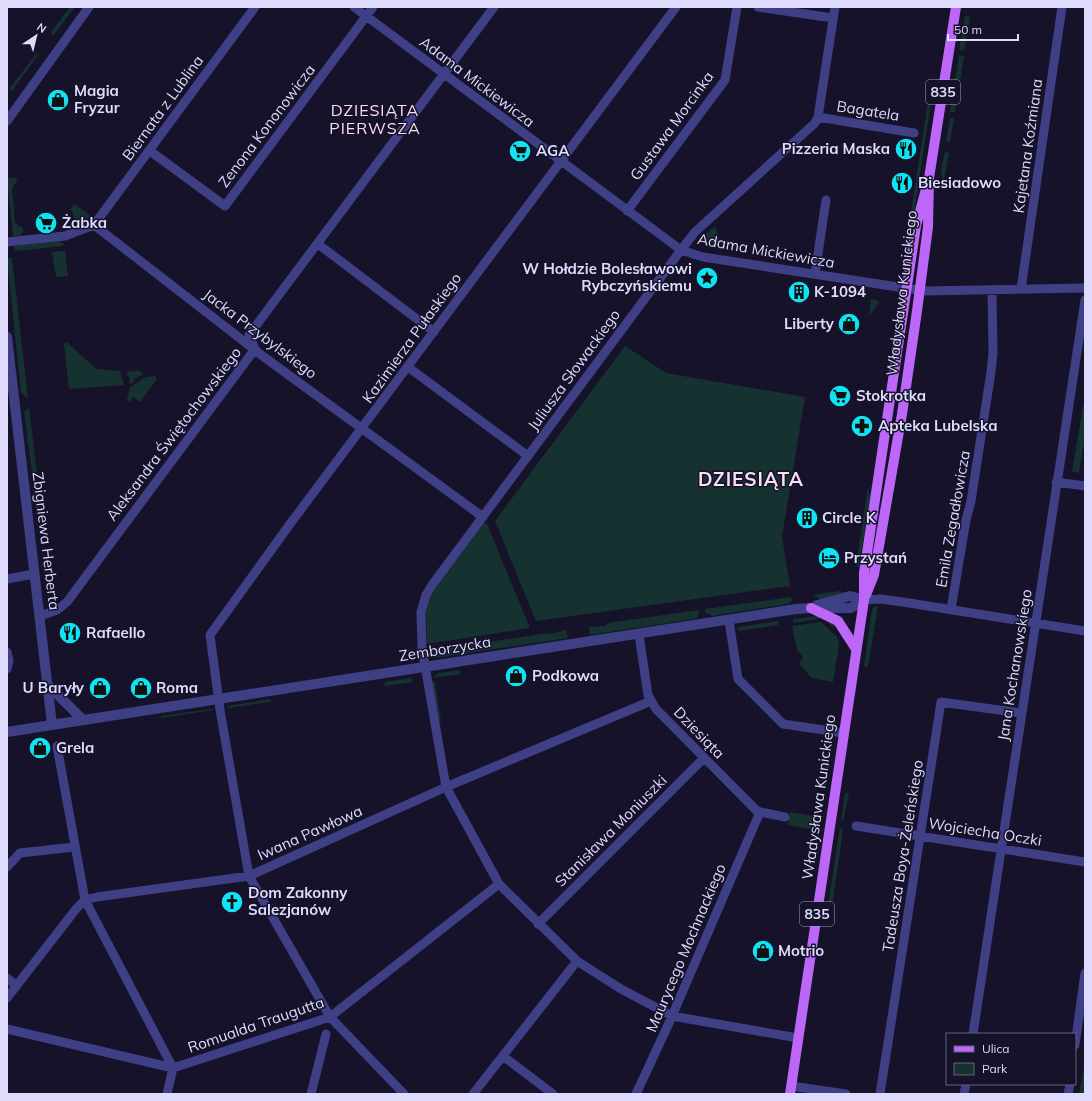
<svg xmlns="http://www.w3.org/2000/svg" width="1092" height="1101" viewBox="0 0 1092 1101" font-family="Mulish,sans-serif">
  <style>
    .green { fill: #153230 }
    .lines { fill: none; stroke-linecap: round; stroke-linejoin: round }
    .minor { stroke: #3f3f85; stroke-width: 9 }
    .tertiary { stroke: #3f3f85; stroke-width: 10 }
    .primary { stroke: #bd67f8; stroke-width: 10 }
    .labels { text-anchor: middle; stroke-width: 3; stroke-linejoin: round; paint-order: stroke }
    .shield { fill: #151229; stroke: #a29fbd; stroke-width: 1 }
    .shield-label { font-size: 14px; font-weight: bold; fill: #dedbfd }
    .street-label { font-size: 15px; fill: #dedbfd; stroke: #151229 }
    .poi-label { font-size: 15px; font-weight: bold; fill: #dedbfd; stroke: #151229; text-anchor: start }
    .neighbourhood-label { font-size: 16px; letter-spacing: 1px; fill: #fdddf3; stroke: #151229 }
    .district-label { font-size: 19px; font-weight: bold; letter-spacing: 1px; fill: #fdddf3; stroke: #151229 }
  </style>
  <rect width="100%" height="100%" fill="#151229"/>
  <!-- green -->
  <path class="green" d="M70 7H75L53 36 51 32Z
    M965 16 970 17 964 51 959 50Z
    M37 53 38 55 12 91 9 89Z
    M959 55 964 56 955 112H950Z
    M928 101 931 102 908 252 905 251Z
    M950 118H954L950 142 946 141Z
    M945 152 949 153 944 180 942 179 941 170Z
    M7 178H18L12 189 15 223 23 228V232L20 236H13Z
    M74 204 90 215 82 226 76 224 71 208Z
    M715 226 723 250 706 247 701 238Z
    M58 241 63 243 64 246 15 251 14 246Z
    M65 251 68 276 56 277 52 252Z
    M7 258H12L28 399 21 393Z
    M871 299 877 300 879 303 869 317Z
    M67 342 96 369 120 371 124 385 69 389 64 344Z
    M625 346 666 373 805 397 782 537 790 586 536 621 495 521Z
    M131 370V372L139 370 143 374 134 379 135 381 131 384 128 381 130 380 129 375H127V373Z
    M155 376 157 379 140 402 133 397 130 402 127 400 130 387 146 377Z
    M1085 395V437L1079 473 1072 471Z
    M29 407 37 474 32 472 24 412Z
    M38 485 42 525 36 511 33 490Z
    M868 487 870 497 859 568 856 565Z
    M483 522 487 524 530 628 427 644 426 611 430 595Z
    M840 591 843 593 821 599 812 595Z
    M791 597 792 601 788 604 712 616 705 612V609Z
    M875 606H878L868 667 864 666 872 609Z
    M699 610 698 617 694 619 590 635 589 627 605 626 608 623Z
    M819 616 829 619 836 624 833 627 823 618 793 623V619Z
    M778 621V625L739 631 737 630 738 627Z
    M821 622 837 637 839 645 833 682 812 678 799 664 803 657 797 650 792 626Z
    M566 630 568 638 436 658 430 657 428 653 444 649 548 633 551 634Z
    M459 670 460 674 432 678 438 673Z
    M411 678 412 682 384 686 385 682Z
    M432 681 435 682 441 721 438 722Z
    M271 699V702L228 708 227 706Z
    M211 709 214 710 161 718V716Z
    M825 765H830L826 787 822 786Z
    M845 793H849L843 821H841Z
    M790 812 813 816 811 829 788 825Z
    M840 827 843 831 831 913 827 912Z
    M1085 1061V1094H1079Z"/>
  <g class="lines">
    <!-- minor -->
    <path class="minor" d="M354 7 681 250 703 257 924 291 1085 288
      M758 7 833 18
      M818 117 914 133
      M7 121 89 7
      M150 151 225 206 373 7
      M627 211 725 80 737 7
      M94 225 264 357 483 517
      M7 242 65 236 94 225 255 7
      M318 244 434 332
      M815 274 826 200
      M1021 289 1062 7
      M408 367 528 456
      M1056 482 1085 486
      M7 579 34 574
      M864 600 880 599 903 602 1085 631
      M951 609 966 520 971 501 991 372 993 353 992 290
      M40 616 57 610 67 602 255 349 249 335 494 7
      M729 621 738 679 783 724 844 733
      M639 635 648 695 656 709 756 810 760 812 785 817
      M7 652 9 661 7 669
      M57 746 85 900 173 1068 167 1094
      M856 826 1085 862
      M7 867 20 853 74 847
      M538 924 704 758
      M7 978 16 985
      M7 998 76 909 85 900 97 897 249 876 446 787 651 701
      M7 1029 173 1068 330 1017 499 884
      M973 1034 1085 300
      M798 1038 672 1016 621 989 577 961 499 884 446 787 422 648 421 612 426 595 432 585 681 250 695 232 815 123 818 117 835 7
      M1075 1045 1085 973
      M503 1056 553 1094
      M791 1086 846 1094
      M311 1094 326 1034
      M404 1094 330 1017 249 876 220 710 210 635 290 524 676 7
      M473 1094 577 961
      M636 1094 669 1023 760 812
      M880 1094 941 702 1021 713
      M964 1094 966 1084
      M1068 1094 1070 1084"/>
    <!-- tertiary -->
    <path class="tertiary" d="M7 337 52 725
      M817 605 850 596 864 600
      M49 686 83 720
      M7 732 796 609 811 608H851L864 600"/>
    <!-- primary -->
    <path class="primary" d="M866 595 874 575 902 414 917 311 928 227 929 178 956 7
      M811 608 838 621 856 649
      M790 1094 864 600V573L916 226 929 178"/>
  </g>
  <!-- icons -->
  <defs>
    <g id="shop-disc" transform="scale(1.15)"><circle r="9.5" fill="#10e4f4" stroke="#151229"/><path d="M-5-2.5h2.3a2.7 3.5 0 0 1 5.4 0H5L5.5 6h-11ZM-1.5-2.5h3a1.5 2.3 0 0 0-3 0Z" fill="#111"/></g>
    <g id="restaurant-disc" transform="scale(1.15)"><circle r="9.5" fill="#10e4f4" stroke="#151229"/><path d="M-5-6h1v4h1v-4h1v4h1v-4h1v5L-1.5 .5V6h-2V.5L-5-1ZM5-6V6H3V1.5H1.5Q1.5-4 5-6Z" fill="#111"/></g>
    <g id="supermarket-disc" transform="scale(1.15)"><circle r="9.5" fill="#10e4f4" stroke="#151229"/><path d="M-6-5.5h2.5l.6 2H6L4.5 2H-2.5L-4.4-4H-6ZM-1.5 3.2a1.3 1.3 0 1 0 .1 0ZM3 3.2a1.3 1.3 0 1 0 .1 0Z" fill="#111"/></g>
    <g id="sight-disc" transform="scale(1.15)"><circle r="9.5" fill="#10e4f4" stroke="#151229"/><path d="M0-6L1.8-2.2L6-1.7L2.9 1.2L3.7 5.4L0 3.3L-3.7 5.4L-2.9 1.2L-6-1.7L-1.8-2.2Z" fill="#111"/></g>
    <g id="building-disc" transform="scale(1.15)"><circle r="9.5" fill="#10e4f4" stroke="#151229"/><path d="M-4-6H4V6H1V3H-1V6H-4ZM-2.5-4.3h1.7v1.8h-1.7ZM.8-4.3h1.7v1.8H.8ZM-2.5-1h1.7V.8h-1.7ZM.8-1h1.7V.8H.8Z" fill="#111"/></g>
    <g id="pharmacy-disc" transform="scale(1.15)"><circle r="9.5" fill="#10e4f4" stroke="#151229"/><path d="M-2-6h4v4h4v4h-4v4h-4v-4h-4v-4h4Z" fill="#111"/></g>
    <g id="hotel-disc" transform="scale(1.15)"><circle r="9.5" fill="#10e4f4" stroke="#151229"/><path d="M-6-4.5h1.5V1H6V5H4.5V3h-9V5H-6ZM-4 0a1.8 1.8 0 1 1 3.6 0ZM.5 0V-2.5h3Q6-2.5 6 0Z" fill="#111"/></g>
    <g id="church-disc" transform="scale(1.15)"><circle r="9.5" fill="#10e4f4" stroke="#151229"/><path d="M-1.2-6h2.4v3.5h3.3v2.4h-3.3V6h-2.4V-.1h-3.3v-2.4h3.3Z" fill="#111"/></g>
  </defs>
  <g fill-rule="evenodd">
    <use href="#shop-disc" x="58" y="100"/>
    <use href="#restaurant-disc" x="906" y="149"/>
    <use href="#supermarket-disc" x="520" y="151"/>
    <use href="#restaurant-disc" x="902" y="183"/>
    <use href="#supermarket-disc" x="46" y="223"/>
    <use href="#sight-disc" x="707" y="278"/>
    <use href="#building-disc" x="799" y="292"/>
    <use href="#shop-disc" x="849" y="324"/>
    <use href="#supermarket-disc" x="840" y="396"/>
    <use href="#pharmacy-disc" x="862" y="426"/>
    <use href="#building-disc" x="807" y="518"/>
    <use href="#hotel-disc" x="829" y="558"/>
    <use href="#restaurant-disc" x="70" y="633"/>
    <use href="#shop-disc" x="516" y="676"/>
    <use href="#shop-disc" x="100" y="688"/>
    <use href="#shop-disc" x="141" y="688"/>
    <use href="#shop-disc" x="40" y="748"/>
    <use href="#church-disc" x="232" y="902"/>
    <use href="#shop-disc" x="763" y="951"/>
  </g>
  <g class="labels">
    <!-- shield labels -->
    <g class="shield">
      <rect x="926" y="80" width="34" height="24" rx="3"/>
      <rect x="800" y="902" width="34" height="24" rx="3"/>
    </g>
    <g class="shield-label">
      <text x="943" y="97">835</text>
      <text x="817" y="919">835</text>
    </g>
    <!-- street labels -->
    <g class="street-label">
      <text transform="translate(477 82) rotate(37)" y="5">Adama Mickiewicza</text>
      <text transform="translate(163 108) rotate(-54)" y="5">Biernata z Lublina</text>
      <text transform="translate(868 111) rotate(9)" y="5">Bagatela</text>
      <text transform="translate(267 126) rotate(-53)" y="5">Zenona Kononowicza</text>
      <text transform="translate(672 126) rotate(-54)" y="5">Gustawa Morcinka</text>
      <text transform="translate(1028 146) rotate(-82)" y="5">Kajetana Koźmiana</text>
      <text transform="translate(766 251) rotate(10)" y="5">Adama Mickiewicza</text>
      <text transform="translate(902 293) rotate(-83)" y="5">Władysława Kunickiego</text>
      <text transform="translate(260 334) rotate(37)" y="5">Jacka Przybylskiego</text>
      <text transform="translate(412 338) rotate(-54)" y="5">Kazimierza Pułaskiego</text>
      <text transform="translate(574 370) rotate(-54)" y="5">Juliusza Słowackiego</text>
      <text transform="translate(174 434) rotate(-53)" y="5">Aleksandra Świętochowskiego</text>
      <text transform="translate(953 519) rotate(-80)" y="5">Emila Zegadłowicza</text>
      <text transform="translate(46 541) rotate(83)" y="5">Zbigniewa Herberta</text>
      <text transform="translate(445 649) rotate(-9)" y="5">Zemborzycka</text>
      <text transform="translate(1015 665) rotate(-81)" y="5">Jana Kochanowskiego</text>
      <text transform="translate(699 733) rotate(46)" y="5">Dziesiąta</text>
      <text transform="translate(819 797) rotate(-82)" y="5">Władysława Kunickiego</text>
      <text transform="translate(611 831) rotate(-45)" y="5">Stanisława Moniuszki</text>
      <text transform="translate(985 832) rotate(9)" y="5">Wojciecha Oczki</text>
      <text transform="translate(310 833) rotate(-24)" y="5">Iwana Pawłowa</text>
      <text transform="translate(903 856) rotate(-81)" y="5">Tadeusza Boya-Żeleńskiego</text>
      <text transform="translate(686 948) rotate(-67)" y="5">Maurycego Mochnackiego</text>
      <text transform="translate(256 1025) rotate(-19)" y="5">Romualda Traugutta</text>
    </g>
    <!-- poi labels -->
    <g class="poi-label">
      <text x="74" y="96">Magia<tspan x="74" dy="17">Fryzur</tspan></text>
      <text x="890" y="154" text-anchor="end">Pizzeria Maska</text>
      <text x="536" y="156">AGA</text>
      <text x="918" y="188">Biesiadowo</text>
      <text x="62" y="228">Żabka</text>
      <text x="692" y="274" text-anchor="end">W Hołdzie Bolesławowi<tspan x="692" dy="17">Rybczyńskiemu</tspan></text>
      <text x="814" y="297">K-1094</text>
      <text x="834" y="329" text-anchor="end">Liberty</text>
      <text x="856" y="401">Stokrotka</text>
      <text x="878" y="431">Apteka Lubelska</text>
      <text x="822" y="523">Circle K</text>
      <text x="844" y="563">Przystań</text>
      <text x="86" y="638">Rafaello</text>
      <text x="532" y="681">Podkowa</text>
      <text x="84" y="693" text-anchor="end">U Baryły</text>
      <text x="156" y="693">Roma</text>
      <text x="56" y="753">Grela</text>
      <text x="248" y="898">Dom Zakonny<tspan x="248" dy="17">Salezjanów</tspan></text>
      <text x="778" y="956">Motrio</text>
    </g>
    <!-- neighbourhood labels -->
    <g class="neighbourhood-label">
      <text x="375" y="116">DZIESIĄTA<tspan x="375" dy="18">PIERWSZA</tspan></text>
    </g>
    <!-- district labels -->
    <g class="district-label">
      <text x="751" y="486">DZIESIĄTA</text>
    </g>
  </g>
  <!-- border -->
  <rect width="1092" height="1101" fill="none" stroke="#dedbfd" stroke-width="16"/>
  <!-- legend -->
  <rect x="946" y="1033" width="130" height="52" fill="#151229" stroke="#65627e"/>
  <rect x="954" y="1046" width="20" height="6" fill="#bd67f8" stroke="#65627e"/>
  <text x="982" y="1053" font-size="12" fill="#dedbfd">Ulica</text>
  <rect x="954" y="1063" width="20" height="12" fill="#153230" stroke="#65627e"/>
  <text x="982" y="1073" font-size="12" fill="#dedbfd">Park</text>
  <!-- north arrow -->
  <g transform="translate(36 36) rotate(35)" stroke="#151229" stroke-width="3" paint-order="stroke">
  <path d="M0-3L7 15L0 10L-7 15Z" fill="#dedbfd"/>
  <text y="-6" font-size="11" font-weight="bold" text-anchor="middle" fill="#dedbfd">N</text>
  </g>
  <!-- scale -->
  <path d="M948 34v6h70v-6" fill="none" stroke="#dedbfd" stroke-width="2"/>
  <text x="954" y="34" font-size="12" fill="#dedbfd" stroke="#151229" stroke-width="3" paint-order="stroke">50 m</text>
</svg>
